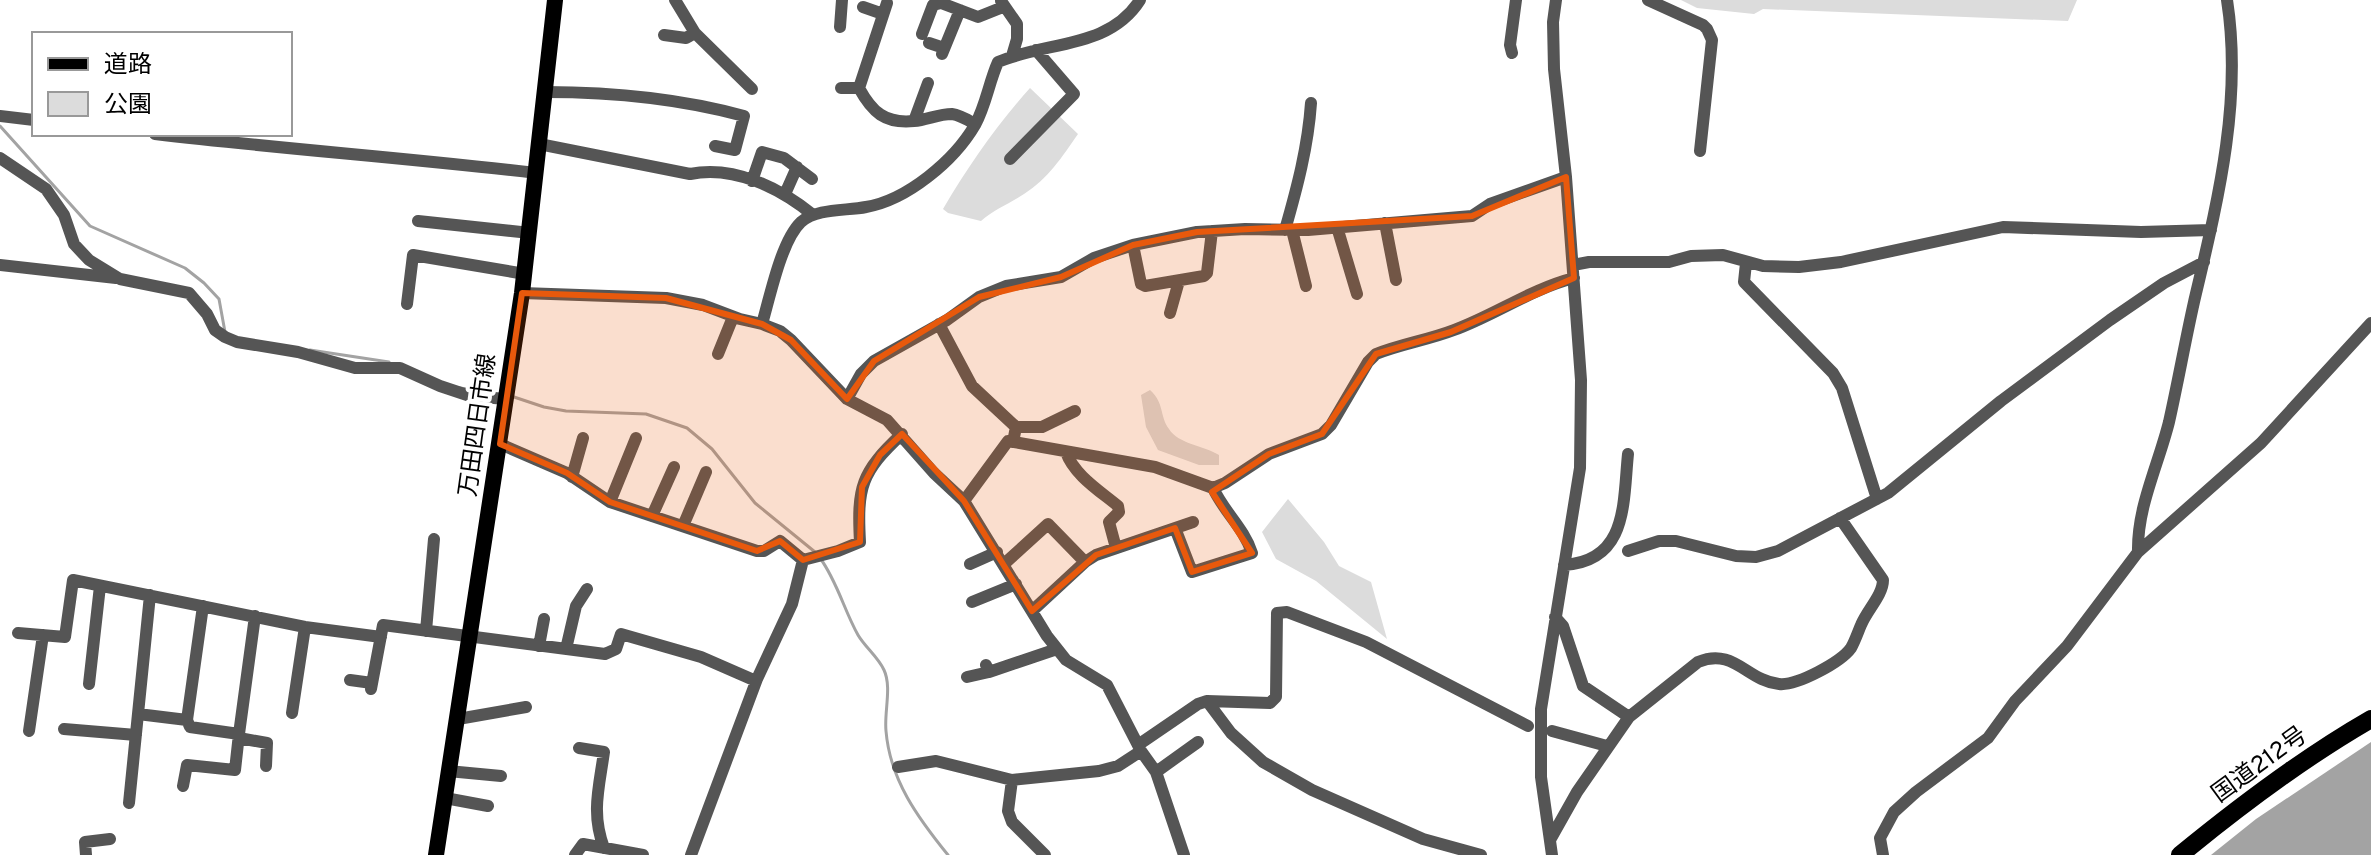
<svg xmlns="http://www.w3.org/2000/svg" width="2371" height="855" viewBox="0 0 2371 855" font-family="Overpass,'Noto Sans JP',sans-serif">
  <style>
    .green { fill: #dcdcdc }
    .water { fill: #a3a3a3 }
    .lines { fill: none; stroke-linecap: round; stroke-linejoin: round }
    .stream { stroke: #a3a3a3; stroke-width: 3 }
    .minor { stroke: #555; stroke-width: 12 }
    .major { stroke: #000; stroke-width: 16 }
    .highway { stroke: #000; stroke-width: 18 }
    .marked { fill: #e8590c; fill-opacity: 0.2; stroke: #e8590c; stroke-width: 6; stroke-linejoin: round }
    .labels { text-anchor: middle; stroke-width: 8; stroke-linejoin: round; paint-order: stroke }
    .street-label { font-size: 24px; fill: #000; stroke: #fff }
  </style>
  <rect width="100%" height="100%" fill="#fff"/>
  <!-- green -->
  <path class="green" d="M1681 0H2077L2068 21 1763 9 1754 14 1697 8Z
    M1030 88 1078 134C1062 157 1048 179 1024 194 1009 204 995 209 981 221L948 213 943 209C969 165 996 126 1030 88Z
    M1150 390C1165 404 1159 415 1169 429 1178 444 1205 446 1219 455V465H1199L1158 450 1146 427 1141 395Z
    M1288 499 1324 542 1339 566 1371 582 1387 639 1316 581 1276 559 1262 532Z"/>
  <!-- water -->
  <path class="water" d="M2371 742V855H2211L2256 819Z"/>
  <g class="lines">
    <!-- stream -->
    <path class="stream" d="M0 126 90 226 185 268 204 283 219 299 225 332
      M310 350 389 362
      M460 388 488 392
      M511 396 544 407 566 411 646 414 687 428 712 449 755 503 815 552
      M820 558C837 581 844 610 858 635 865 647 878 657 884 670 892 687 884 712 886 731 890 780 918 818 948 855"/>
    <!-- minor -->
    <path class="minor" d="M675 0 695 33 752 89
      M1648 0 1703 25 1707 29 1712 40 1700 151
      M1001 1 1017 24V39L1012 56
      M863 7 883 14
      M840 27 842 0
      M922 34 933 5 941 3 978 17 1003 7
      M664 35 686 38 695 33
      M929 43 944 48
      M1512 53 1510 45 1516 0
      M942 54 960 10
      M841 88H859C872 112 885 124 914 121 927 120 938 114 952 114 960 115 968 120 975 124
      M859 88 887 3
      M545 92C613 92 678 98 744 116L735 150 715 146
      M0 116 34 120
      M914 121 928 83
      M155 134C282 149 409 158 536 173
      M539 144 690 174C734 165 780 188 813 215
      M0 158 46 189 64 215 74 244 89 260 120 279 189 293 207 314 215 330 225 337 237 342 298 352 355 368H400L440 386 470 396 506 399
      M1010 159 1074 94 1036 50
      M752 181 762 152 784 158 812 179
      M785 194 797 167
      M418 221 530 233
      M1385 223 1396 280
      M1337 227 1357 294
      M1285 230C1297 188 1308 147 1311 103
      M1292 230 1306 286
      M1133 245 1141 284 1145 286 1204 276 1207 273 1212 231
      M1746 263 1744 282 1833 373 1842 388 1877 499
      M0 265 116 278
      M1573 265 1589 262H1669L1691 256 1723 255 1763 266 1799 267 1841 262 2003 227 2141 232 2211 230
      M522 293 666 298 703 305 740 319 762 324 780 331 791 340 847 399 887 420 934 473 964 501 1047 636 1066 660 1107 685 1141 751 1156 772 1184 855
      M407 304 413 255 525 274
      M1170 313 1179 281
      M762 324C770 297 781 241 801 222 817 208 846 211 866 207 907 200 954 161 975 125 986 105 989 82 998 62 1047 41 1109 49 1140 0
      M939 324 972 386 1016 427 1013 442
      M718 354 733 317
      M847 399 861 374 874 361 947 320 979 297 1006 286 1061 277 1094 258 1133 245 1197 232 1245 229 1308 230 1472 216 1490 204 1566 177
      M1016 427H1042L1075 411
      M500 444 567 473 610 502 757 551H764L780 541 803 560
      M1066 452C1074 475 1100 491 1118 506L1119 512 1109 522 1116 548
      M572 477 583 438
      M964 501 1008 441 1155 467 1213 488 1225 483 1269 454 1322 434 1331 425 1368 362 1376 354C1401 344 1428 340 1454 330 1495 315 1531 289 1574 278
      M610 502 636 438
      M652 516 674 467
      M683 526 706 472
      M1175 528 1192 572 1252 553C1244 528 1224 512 1213 488
      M1628 551 1659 541H1676L1736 556 1756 557 1778 551 1888 493 2001 401 2110 320 2164 283 2204 262
      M2138 552C2137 507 2158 466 2169 422 2178 382 2185 342 2194 302 2217 204 2243 102 2227 0
      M803 560 838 551 860 542C857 487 861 472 902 434
      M1085 562 1096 555 1193 522
      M970 564 997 552
      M1004 564 1048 524 1085 562 1032 611
      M1564 565C1628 561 1623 503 1628 454
      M972 602 1016 584
      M1555 617 1563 626 1583 686 1629 717
      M426 631 434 539
      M18 633 65 637 73 580 305 627 381 637
      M539 646 544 619
      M566 649 576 606 587 589
      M986 665 989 672 1057 649
      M967 677 989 672
      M350 680 372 683
      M89 684 100 586
      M371 689 383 625 605 654 616 649 621 634 701 657 756 681
      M1207 701 1270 703 1276 697 1277 613 1287 612 1366 642 1528 726
      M292 713 305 627
      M138 714 187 720 190 727 239 734 255 616
      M458 719 526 707
      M187 720 203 606
      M64 729 136 735
      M29 731 43 635
      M1552 731 1607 746
      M239 738 267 743 266 766
      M1138 745 1198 704 1207 701 1231 733 1263 762 1312 790 1423 839 1481 855
      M579 748 604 752C599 788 591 813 604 848
      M898 767 936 761 1012 780 1099 771 1118 766 1141 751
      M448 771 501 776
      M1156 772 1198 742
      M1012 780 1008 811 1012 822 1045 855
      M183 786 187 765 235 770 239 734
      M445 798 488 806
      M129 803 150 595
      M1550 840 1577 792 1629 717 1698 662C1734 647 1747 681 1779 684 1797 686 1841 662 1851 648 1855 641 1858 632 1861 625 1867 610 1883 595 1883 580L1840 518
      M86 855 85 842 110 839
      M575 855 583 844 643 855
      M691 855 757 679 792 604 803 560
      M1552 855 1541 777V709L1580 468 1581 380 1566 177 1554 69 1553 22 1556 0
      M1883 855 1880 838 1894 812 1916 792 1988 738 2015 701 2067 646 2138 552 2261 443 2371 323"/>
    <!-- major -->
    <path class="major" d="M436 855 522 293 555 0"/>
    <!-- highway -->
    <path class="highway" d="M2180 855C2241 805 2303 758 2371 719"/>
  </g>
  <!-- marked area -->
  <path class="marked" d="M1566 177 1574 278 1451 332 1376 354 1322 434 1269 454 1212 492 1252 553 1192 572 1175 528 1096 555 1032 611 964 501 902 434 880 455 862 487 860 542 803 560 780 541 757 551 610 502 567 473 500 444 522 293 666 298 762 324 791 340 847 399 874 361 979 297 1061 277 1133 245 1197 232 1472 216Z"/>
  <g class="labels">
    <!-- street labels -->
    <g class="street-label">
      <text transform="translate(477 425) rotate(-82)" y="8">万田四日市線</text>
      <text transform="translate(2259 764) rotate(-36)" y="8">国道212号</text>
    </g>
  </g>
  <!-- legend -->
  <rect x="32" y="32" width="260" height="104" fill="#ffffff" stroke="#999999" stroke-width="2"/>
  <rect x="48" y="58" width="40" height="12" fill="#000000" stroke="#999999" stroke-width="2"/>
  <text x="104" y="72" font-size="24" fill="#000000">道路</text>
  <rect x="48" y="92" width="40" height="24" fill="#dcdcdc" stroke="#999999" stroke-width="2"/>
  <text x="104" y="112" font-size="24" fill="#000000">公園</text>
</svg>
